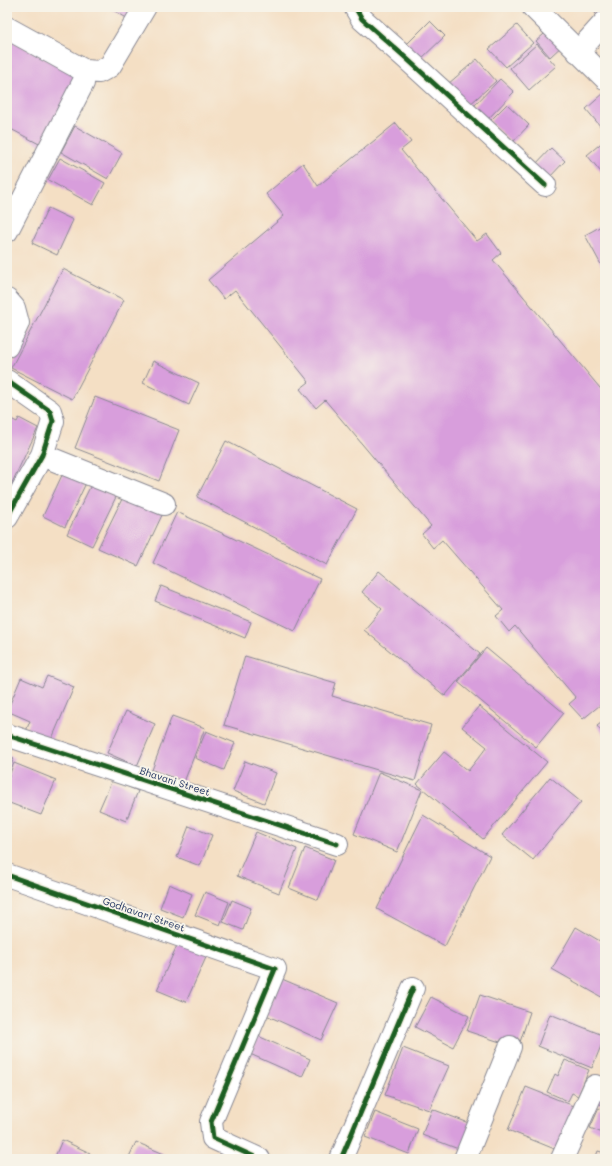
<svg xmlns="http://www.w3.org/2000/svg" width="612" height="1166" viewBox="0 0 612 1166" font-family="Mali,sans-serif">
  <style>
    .building { fill: #d89edc }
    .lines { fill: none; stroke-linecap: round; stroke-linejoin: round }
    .minor-casing { stroke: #888791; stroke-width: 24 }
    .minor { stroke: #fff; stroke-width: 22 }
    .cycleway-casing { stroke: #f7f3e8; stroke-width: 8 }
    .cycleway { stroke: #1b5e20; stroke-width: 5 }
    .labels { text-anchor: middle; stroke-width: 4; stroke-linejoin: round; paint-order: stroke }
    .street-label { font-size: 10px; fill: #1b2f5e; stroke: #f7f3e8 }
  </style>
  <rect width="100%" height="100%" fill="#f7f3e8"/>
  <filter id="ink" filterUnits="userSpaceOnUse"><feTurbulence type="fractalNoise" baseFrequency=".025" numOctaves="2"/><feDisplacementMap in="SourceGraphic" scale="8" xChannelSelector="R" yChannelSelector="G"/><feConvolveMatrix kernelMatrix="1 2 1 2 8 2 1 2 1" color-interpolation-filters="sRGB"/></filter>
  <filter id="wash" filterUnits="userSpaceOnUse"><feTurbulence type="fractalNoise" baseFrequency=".012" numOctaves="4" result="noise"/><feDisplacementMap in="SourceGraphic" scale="16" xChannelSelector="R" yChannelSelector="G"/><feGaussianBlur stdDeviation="0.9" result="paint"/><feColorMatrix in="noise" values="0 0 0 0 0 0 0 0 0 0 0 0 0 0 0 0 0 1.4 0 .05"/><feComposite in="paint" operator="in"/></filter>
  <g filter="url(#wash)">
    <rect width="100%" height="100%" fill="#f4dfc4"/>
    <g id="blocks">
      <!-- building -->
      <path class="building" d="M108 7H138L130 20Z
        M589 7H605L597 15Z
        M430 21 445 36 419 61 405 46Z
        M517 25 533 43 506 67 489 49Z
        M551 28 565 43 550 57 536 41Z
        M7 38 78 76 41 145 7 127Z
        M537 44 556 66 529 90 510 68Z
        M477 59 496 81 468 106 448 84Z
        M500 79 514 92 486 121 472 108Z
        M605 92V124L601 127 586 109Z
        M507 104 529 125 512 143 490 121Z
        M396 123 411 142 401 150 477 241 487 234 501 253 493 260 605 394V701L583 719 569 704 576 698 515 626 509 632 496 616 503 610 442 540 433 548 422 534 431 526 325 400 316 408 300 389 309 382 235 290 224 299 208 280 284 216 266 194 303 163 318 186Z
        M75 126 122 153 108 179 61 152Z
        M605 140V177L587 155Z
        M551 148 565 161 548 179 534 166Z
        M60 158 105 183 93 205 48 180Z
        M48 208 73 220 57 255 32 243Z
        M605 224V272L585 235Z
        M63 269 124 300 72 399 11 368Z
        M153 361 199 383 189 405 143 383Z
        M95 397 179 430 159 481 75 448Z
        M7 417 17 422 19 418 38 428 9 489 11 491 7 499Z
        M226 441 357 509 327 565 197 497Z
        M63 473 86 483 65 527 43 516Z
        M91 485 116 497 92 546 67 534Z
        M124 495 163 513 138 566 98 548Z
        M177 512 320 579 295 631 153 563Z
        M379 571 480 654 445 696 364 630 382 609 362 592Z
        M161 586 251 622 245 638 155 601Z
        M486 648 564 713 536 747 458 682Z
        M245 656 336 683 332 696 431 725 415 781 224 725Z
        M47 676 74 687 51 741 26 731 30 721 7 711 21 678 42 687Z
        M479 706 547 762 483 839 417 784 444 752 468 771 487 747 462 727Z
        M126 711 155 724 137 766 107 753Z
        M172 716 205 728 184 782 152 770Z
        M605 720V736L597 726Z
        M206 731 235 743 224 770 195 758Z
        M7 755 14 758 7 775Z
        M245 761 276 773 264 803 233 791Z
        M14 763 56 780 41 815 7 802V781Z
        M379 772 422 790 397 852 354 834Z
        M550 777 581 802 533 860 502 835Z
        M112 780 138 791 126 821 99 810Z
        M423 815 490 856 445 946 377 909Z
        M189 826 212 835 200 866 177 857Z
        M256 832 297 849 279 893 237 876Z
        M305 848 334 860 318 900 289 888Z
        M169 884 192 894 183 917 160 908Z
        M205 892 229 902 220 925 195 915Z
        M232 900 251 908 243 930 223 922Z
        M576 927 605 944V999L552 969Z
        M179 941 208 953 186 1002 157 990Z
        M282 979 338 1003 321 1040 266 1015Z
        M480 995 530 1012 518 1048 467 1031Z
        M431 997 469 1016 453 1047 415 1027Z
        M550 1014 605 1036 592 1068 538 1046Z
        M258 1036 310 1059 302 1077 250 1054Z
        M403 1048 449 1066 429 1110 385 1095Z
        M565 1060 589 1070 578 1096 572 1093 568 1101 547 1092 555 1074 558 1076Z
        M605 1080V1106L595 1102Z
        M526 1087 574 1106 557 1150 508 1130Z
        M599 1108 605 1111V1134L590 1128Z
        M432 1109 474 1125 461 1150 422 1135Z
        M375 1112 418 1129 409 1154 365 1137Z
        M62 1140 90 1153 88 1159H54Z
        M136 1142 164 1154 162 1159H128Z
        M598 1151 605 1153V1159H595Z"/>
    </g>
  </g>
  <g filter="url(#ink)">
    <use href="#blocks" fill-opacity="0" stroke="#888791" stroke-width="1"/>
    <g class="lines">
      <!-- minor casing -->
      <g class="minor-casing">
        <path id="minor" d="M355 7 362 19 406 58 545 185
          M533 7 605 78
          M7 28 85 71 99 72 110 66 145 7
          M578 52 605 22
          M7 231 83 83
          M7 300 14 308 18 323 7 346
          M7 381 50 411 53 421 42 455 7 517
          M42 455 164 504
          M7 735 337 844
          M7 875 275 969 211 1122 213 1138 259 1159
          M341 1159 413 988
          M465 1159 510 1047
          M562 1159 595 1086"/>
      </g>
      <!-- minor -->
      <use href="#minor" class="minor"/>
      <!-- cycleway casing -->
      <g class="cycleway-casing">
        <path id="cycleway" d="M355 7 362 19 406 58 545 185
          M7 381 50 411 53 421 42 455 7 517
          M7 735 337 844
          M7 875 275 969 211 1122 213 1138 259 1159
          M341 1159 413 988"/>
      </g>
      <!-- cycleway -->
      <use href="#cycleway" class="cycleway"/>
    </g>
  </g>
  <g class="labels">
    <!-- street labels -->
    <g class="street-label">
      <text transform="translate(175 781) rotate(18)" y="4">Bhavani Street</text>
      <text transform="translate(144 914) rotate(19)" y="4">Godhavari Street</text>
    </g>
  </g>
  <!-- margin -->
  <rect width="612" height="1166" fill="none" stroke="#f7f3e8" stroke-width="24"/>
</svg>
